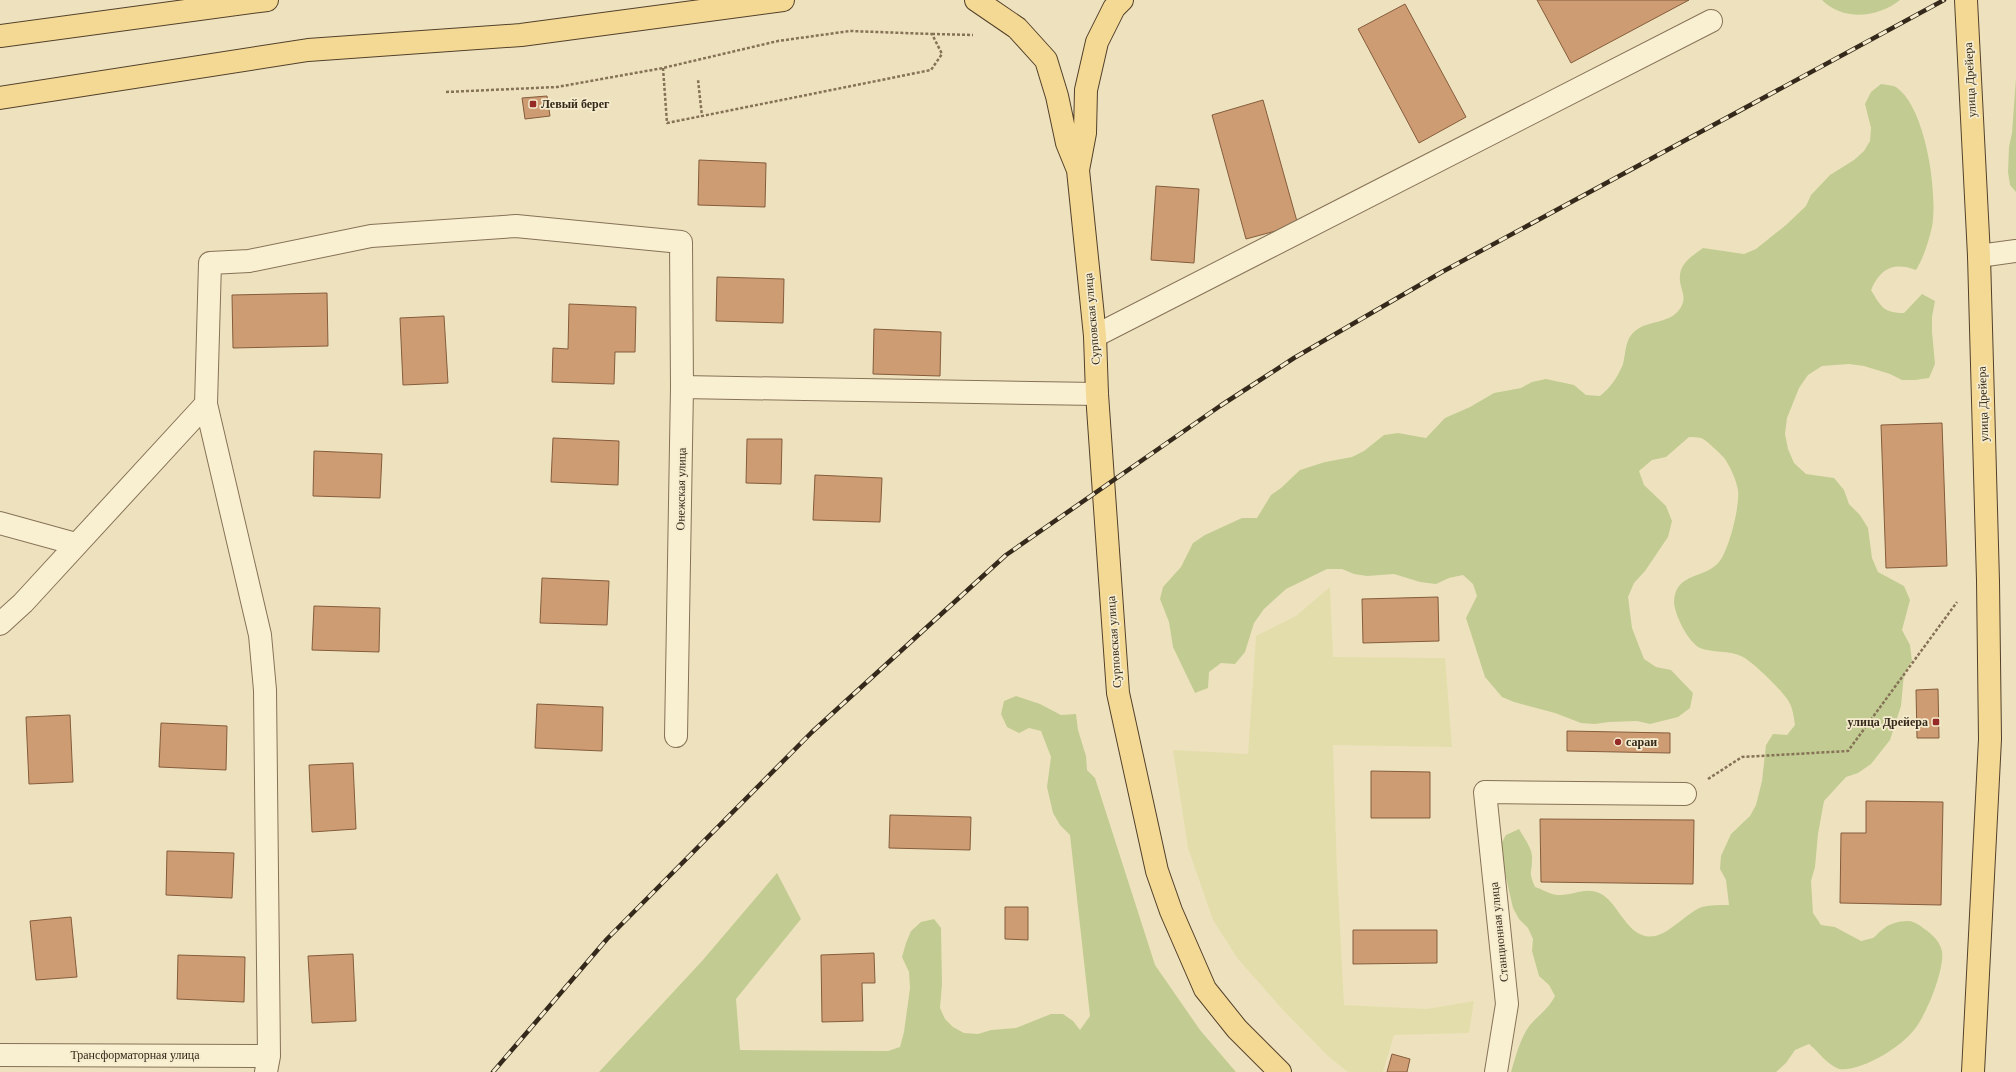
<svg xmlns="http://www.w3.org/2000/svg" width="2016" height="1072" viewBox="0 0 2016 1072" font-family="Georgia,serif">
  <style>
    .farmland { fill: #e3ddab }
    .green { fill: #c2cc92 }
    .building { fill: #cd9c73; stroke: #855c3c }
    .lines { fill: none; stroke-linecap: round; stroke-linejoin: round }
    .minor-casing { stroke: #867257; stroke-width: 24 }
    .major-casing { stroke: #53402b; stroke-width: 24 }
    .path { stroke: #867257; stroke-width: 2.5; stroke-dasharray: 3 2; stroke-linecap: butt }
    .minor { stroke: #f9efd1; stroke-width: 22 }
    .major { stroke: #f3d994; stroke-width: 22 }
    .rail-casing { stroke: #35291b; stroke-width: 4.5 }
    .rail { stroke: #f5ebcd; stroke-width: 3; stroke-dasharray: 9; stroke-linecap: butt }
    .poi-dot { fill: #952a26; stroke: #f5ebcd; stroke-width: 1.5 }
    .labels { text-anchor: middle; stroke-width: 3.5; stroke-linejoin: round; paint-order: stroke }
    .street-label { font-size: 12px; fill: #35291b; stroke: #f5ebcd }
    .poi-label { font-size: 12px; font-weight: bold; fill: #35291b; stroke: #f5ebcd; text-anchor: start }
  </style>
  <rect width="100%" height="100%" fill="#eee2be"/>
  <!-- farmland -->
  <path class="farmland" d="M1330 587 1333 657 1445 658 1452 747 1333 745 1337 871 1344 1005 1427 1009 1474 1001 1469 1033 1394 1035 1383 1072H1348L1329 1057 1284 1011 1238 959 1213 920 1188 848 1173 750 1248 754 1256 636 1296 616Z"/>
  <!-- green -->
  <path class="green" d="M1822 0H1900C1878 18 1842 21 1822 0Z
    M2016 78V192L2010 185 2008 172 2009 147 2012 133Z
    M1881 84C1886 85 1892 85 1896 87 1926 107 1938 194 1932 227 1928 243 1924 257 1916 270 1893 262 1881 268 1871 290 1881 307 1884 313 1904 313L1922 294 1935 301 1932 317V332L1935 364 1929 378 1915 380H1902L1890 374 1864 366 1849 364 1822 366 1808 375 1799 388 1787 418 1785 434 1788 449 1794 463 1806 474 1834 478 1844 490 1849 504 1860 515 1868 528 1872 558 1878 572 1904 586 1910 600 1902 630 1910 645 1912 661 1904 674 1901 706 1890 740 1871 764 1858 773 1846 777 1824 801 1818 834 1815 867 1811 881 1813 913 1821 925 1835 927 1861 941C1865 940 1869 939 1873 938 1876 936 1879 932 1882 930 1888 924 1899 921 1907 921 1913 920 1921 926 1926 930 1933 935 1940 942 1942 951 1945 969 1926 1016 1914 1030 1901 1047 1861 1072 1839 1069 1826 1064 1819 1052 1809 1044L1795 1050 1786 1063 1776 1072H1511C1516 1056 1520 1038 1530 1025 1539 1015 1549 1008 1555 996L1549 985 1539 976 1532 951 1533 939 1528 928 1519 919 1513 908 1499 847 1506 835 1519 829C1524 838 1533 849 1532 859 1532 875 1528 870 1535 887 1542 889 1551 895 1558 895 1574 896 1587 885 1603 895 1620 906 1629 941 1655 936 1670 933 1688 912 1702 907 1710 905 1720 905 1729 905L1726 880 1720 869 1721 856 1731 834 1750 816 1756 805 1762 781 1766 745 1773 734 1787 735 1795 725C1794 718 1793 709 1789 702 1784 692 1751 660 1741 656 1729 650 1712 653 1700 648 1688 642 1674 614 1674 601 1676 572 1705 579 1719 562 1729 550 1740 506 1738 490 1736 479 1731 469 1725 459 1723 456 1704 438 1701 438 1697 437 1693 437 1689 437L1666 457 1652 460 1639 471 1644 485 1666 506 1672 521 1668 537 1645 571 1634 583 1628 597 1632 628 1644 659 1656 667 1671 670 1693 693 1690 708 1678 717 1650 724 1637 721 1609 722 1595 724 1581 723 1555 713 1514 702 1502 697 1485 677 1466 618 1477 596 1473 584 1463 575 1449 578 1436 584 1420 582 1394 574 1367 576 1354 574 1342 569H1327L1286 589 1264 609 1254 623 1245 652 1235 664 1221 663 1209 672 1208 688 1195 693 1173 647 1169 622 1160 599 1163 587 1181 567 1193 543 1205 535 1242 518H1257L1271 495 1281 488 1300 470 1325 462 1352 457 1364 451 1384 435 1398 433 1426 438 1445 418 1470 407 1494 393 1521 388 1532 382 1546 379 1574 385 1586 395 1600 396C1610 388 1618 377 1623 364 1626 352 1625 339 1635 331 1649 319 1673 325 1682 305 1686 296 1681 290 1680 281 1678 264 1691 257 1703 248L1744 254 1756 249 1786 225 1806 206 1811 195 1830 175 1854 160 1864 151 1870 141 1871 128 1865 104 1871 92Z
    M1016 696 1040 704 1061 715 1076 714 1078 730 1086 756 1087 770 1095 778 1155 965 1200 1030 1236 1072H599L702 961 777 873 801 919 736 999 740 1050 888 1051 900 1047 904 1032 910 988 909 972 902 957 906 943 911 931 921 922 934 919 941 928 942 984 940 1008 945 1019 953 1027 964 1033 978 1034 991 1030 1016 1028 1051 1014H1063L1073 1021 1080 1030 1090 1016 1070 835 1060 825 1053 813 1047 787 1051 757 1041 731 1029 728 1019 733 1007 727 1001 714 1004 701Z"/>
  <!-- building -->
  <path class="building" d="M1537 0H1689L1571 63Z
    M1405 4 1466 117 1419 143 1358 29Z
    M547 96 550 116 525 119 522 98Z
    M1263 100 1298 225 1246 239 1212 115Z
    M699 160 766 163 765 207 698 205Z
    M1156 186 1199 189 1194 263 1151 260Z
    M717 277 784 279 783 323 716 321Z
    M327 293 328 346 233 348 232 295Z
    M569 304 636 307 635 352H615L614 384 552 382 553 348 568 349Z
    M444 316 448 383 403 385 400 318Z
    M874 329 941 332 940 376 873 374Z
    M1942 423 1947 566 1886 568 1881 425Z
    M553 438 619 441 618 485 551 482Z
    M747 439H782L781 484 746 483Z
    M314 451 382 454 380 498 313 496Z
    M815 475 882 478 880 522 813 520Z
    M542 578 609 581 607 625 540 623Z
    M1438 597 1439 641 1363 643 1362 599Z
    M314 606 380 608 379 652 312 650Z
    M1938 689 1939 738H1917L1916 690Z
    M537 704 603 707 602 751 535 748Z
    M70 715 73 782 29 784 26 717Z
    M161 723 227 726 226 770 159 767Z
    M1567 731 1670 733V753L1567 751Z
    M353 763 356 829 312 832 309 765Z
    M1371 771 1430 772V818H1371Z
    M1866 801 1943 802 1941 905 1840 903 1841 833H1866Z
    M890 815 971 817 970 850 889 848Z
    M1540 819 1694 820 1693 884 1541 882Z
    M167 851 234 853 232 898 166 895Z
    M1005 907H1028V940L1005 939Z
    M71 917 77 977 36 980 30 921Z
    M1353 930H1437V963L1353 964Z
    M874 953 875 983H862L863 1021 822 1022 821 955Z
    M353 954 356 1021 312 1023 308 956Z
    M178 955 245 957 244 1002 177 999Z
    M1392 1054 1410 1059 1407 1072H1387Z"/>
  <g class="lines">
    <!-- minor casing -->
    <g class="minor-casing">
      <path id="minor" d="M1979 256 2016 251
        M1095 336 1711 21
        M682 387 1097 394
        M0 523 76 544
        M0 624 23 603 206 404
        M0 1055 269 1056
        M266 1072 269 1056 265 690 260 635 206 404 210 263 249 261 371 236 516 226 681 242 682 387 676 736
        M1496 1072 1507 1004 1485 792 1685 794"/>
    </g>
    <!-- major casing -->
    <g class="major-casing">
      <path id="major" d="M976 0 1017 28 1046 60 1057 96 1067 143 1078 170 1095 336 1097 394 1118 693 1157 871 1171 911 1205 989 1237 1029 1280 1072
        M1966 0 1979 256 1988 581 1990 739 1973 1072
        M0 36 267 0
        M0 98 308 50 521 35 783 0
        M1078 170 1085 133 1086 90 1097 42 1114 8 1122 0"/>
    </g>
    <!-- path -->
    <path class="path" d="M932 34 973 35
      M663 68 667 123 702 116
      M446 92 557 87 663 68 778 41 850 31 932 34 942 54 931 70 702 116 698 80
      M1708 779 1742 757 1848 751 1957 602"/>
    <!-- minor -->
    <use href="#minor" class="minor"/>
    <!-- major -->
    <use href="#major" class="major"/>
    <!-- rail casing -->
    <g class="rail-casing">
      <path id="rail" d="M493 1072 607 939 812 732 1006 555 1220 406 1294 358 1442 272 1944 0"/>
    </g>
    <!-- rail -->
    <use href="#rail" class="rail"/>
  </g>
  <!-- markers -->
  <g class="poi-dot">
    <rect x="529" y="100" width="8" height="8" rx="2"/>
    <rect x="1932" y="718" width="8" height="8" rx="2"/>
    <circle cx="1618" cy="742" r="4"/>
  </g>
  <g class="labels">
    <!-- street labels -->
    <g class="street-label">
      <text transform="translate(1970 80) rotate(-93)" y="4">улица Дрейера</text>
      <text transform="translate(1092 319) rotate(-95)" y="4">Сурповская улица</text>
      <text transform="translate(1983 404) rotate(-92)" y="4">улица Дрейера</text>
      <text transform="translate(681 489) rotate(-89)" y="4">Онежская улица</text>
      <text transform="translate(1114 642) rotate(-94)" y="4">Сурповская улица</text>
      <text transform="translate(1499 932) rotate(-96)" y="4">Станционная улица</text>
      <text x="135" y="1059">Трансформаторная улица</text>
    </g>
    <!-- poi labels -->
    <g class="poi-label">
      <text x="541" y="108">Левый берег</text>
      <text x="1928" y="726" text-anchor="end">улица Дрейера</text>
      <text x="1626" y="746">сараи</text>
    </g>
  </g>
</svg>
